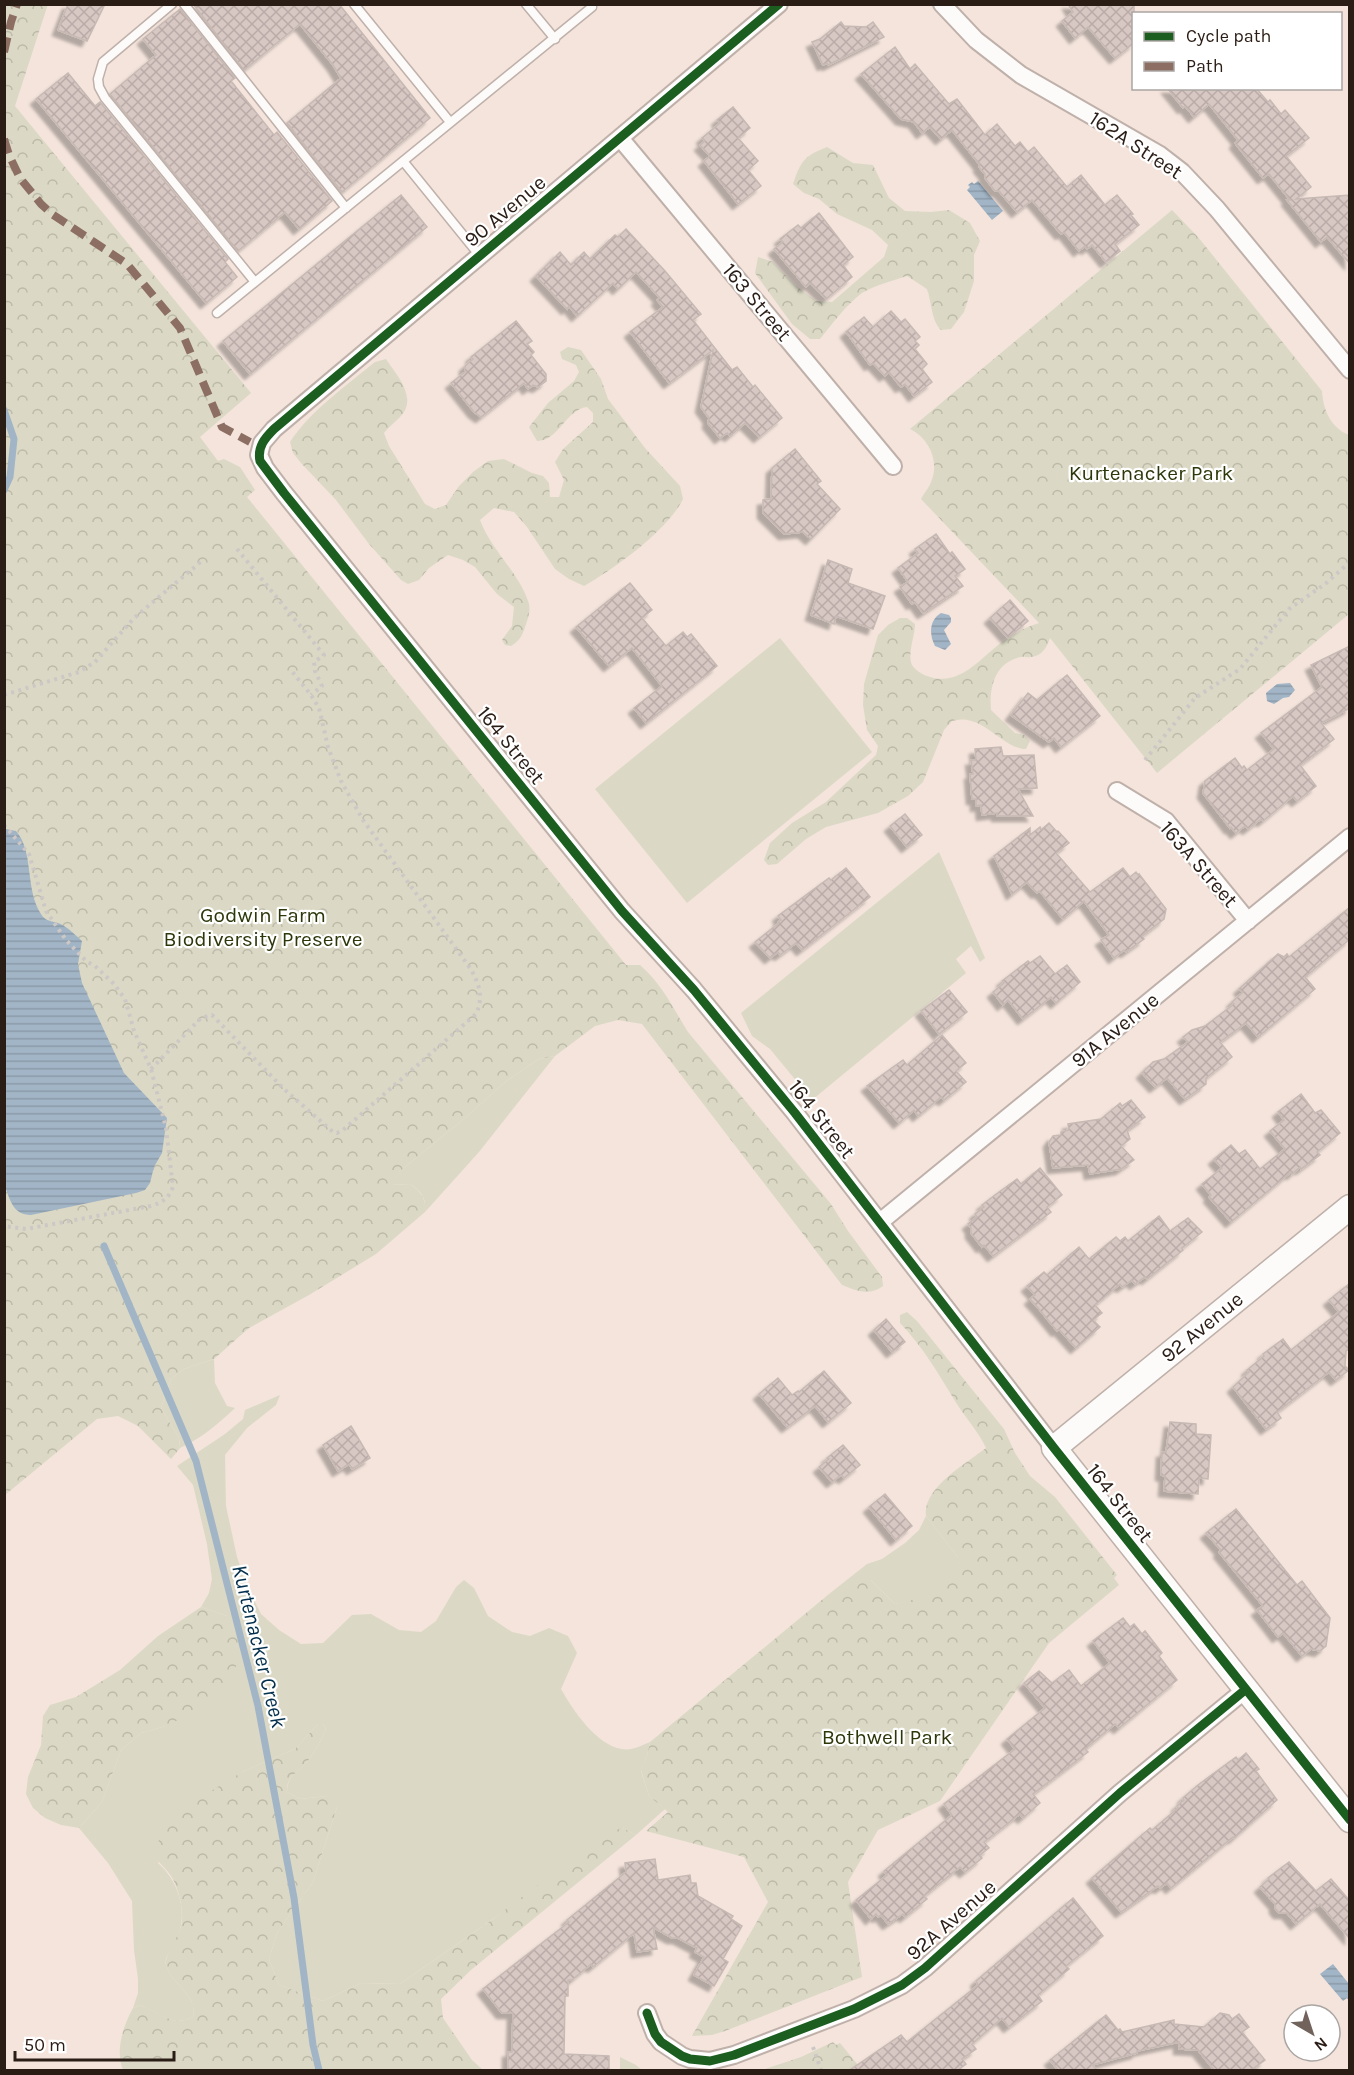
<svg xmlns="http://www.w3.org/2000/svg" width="1354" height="2075" viewBox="0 0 1354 2075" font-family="Karla,sans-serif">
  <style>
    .grass { fill: #dbd9c5 }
    .forest { fill: url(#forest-crowns) }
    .water { fill: url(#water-rules) }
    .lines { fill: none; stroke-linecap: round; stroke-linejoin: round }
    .stream { stroke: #a2b5c6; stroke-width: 7 }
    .building { fill: url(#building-cross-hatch); stroke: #c7b9b4; stroke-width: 1.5; filter: url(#shadow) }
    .lane-casing { stroke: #bfb1aa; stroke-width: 11 }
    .street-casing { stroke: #bfb1aa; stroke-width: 20 }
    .secondary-casing { stroke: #bfb1aa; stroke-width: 27 }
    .path { stroke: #cdc7c5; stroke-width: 4; stroke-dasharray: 3 4.5; stroke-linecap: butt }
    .lane { stroke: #fdfbfa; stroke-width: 8 }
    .street { stroke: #fdfbfa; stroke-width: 16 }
    .secondary { stroke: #fdfbfa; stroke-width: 24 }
    .quiet { stroke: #8d6e63; stroke-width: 8; stroke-dasharray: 15 8; stroke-linecap: butt }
    .cycleway-casing { stroke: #fff; stroke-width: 13 }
    .cycleway { stroke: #1b5e20; stroke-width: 9 }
    .labels { text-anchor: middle; stroke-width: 4.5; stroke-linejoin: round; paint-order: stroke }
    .street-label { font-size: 21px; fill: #2a1d16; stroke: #fff }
    .park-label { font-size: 21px; fill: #2d380a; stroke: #fff }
    .water-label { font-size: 22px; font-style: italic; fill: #04304d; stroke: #fff }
  </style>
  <defs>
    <pattern id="forest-crowns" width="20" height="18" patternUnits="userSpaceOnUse" patternTransform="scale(1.5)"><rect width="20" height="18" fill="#dbd9c5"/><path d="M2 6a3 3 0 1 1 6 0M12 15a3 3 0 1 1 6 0" fill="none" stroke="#bcbaa8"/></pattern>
    <pattern id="water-rules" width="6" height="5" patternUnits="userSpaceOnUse" patternTransform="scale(1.5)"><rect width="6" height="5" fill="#a2b5c6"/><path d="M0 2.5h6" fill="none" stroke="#8c9ba9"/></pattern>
    <pattern id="building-cross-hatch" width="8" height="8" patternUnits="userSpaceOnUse" patternTransform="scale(1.5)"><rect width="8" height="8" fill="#d8c8c4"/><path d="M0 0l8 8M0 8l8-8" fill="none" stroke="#baaba8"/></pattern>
    <filter id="shadow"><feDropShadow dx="-5.5" dy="5.5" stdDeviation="1.5" flood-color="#0004"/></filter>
  </defs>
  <rect width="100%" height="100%" fill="#f4e4dc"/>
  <!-- grass -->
  <path class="grass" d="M780 638 872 752 687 903 595 789Z
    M939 852 985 958 980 962 971 946 956 959 966 973 812 1100 770 1049 752 1036 741 1013Z
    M555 1056 479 1152 425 1212C426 1197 422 1193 411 1184L391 1185 400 1171 465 1118 505 1082 539 1059Z
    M214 1359 215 1383 227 1406 235 1408C218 1424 202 1438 180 1448L179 1438 161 1408 171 1379 184 1369Z
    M280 1395 276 1405 247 1428 225 1455 226 1506 237 1557 247 1586 261 1614 279 1630 301 1644 323 1643 352 1615 371 1614 399 1630 421 1632 436 1621 456 1587 464 1580 474 1588 488 1616 512 1632 530 1636 549 1628 568 1636 577 1653 561 1689C573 1710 596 1745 622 1749 631 1751 641 1746 650 1742L647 1756 641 1771 649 1796 665 1809 636 1835 623 1828 400 1984 361 1983 323 2001 279 1985 269 1959 277 1933 313 1882 337 1807 327 1796 300 1799 287 1792C287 1776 297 1773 307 1762 315 1752 321 1740 326 1729L323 1724H318L295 1749 242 1772 158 1863C180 1882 190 1917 174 1944 171 1951 164 1957 166 1965 172 1986 198 1994 193 2017 170 2028 160 2012 140 2005L133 2008 138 1993V1979L134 1950 132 1901 108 1863 79 1828 102 1802 121 1750 141 1733 166 1726 227 1616 201 1607 209 1593 212 1579 207 1544 193 1485 177 1466 225 1434 243 1419 245 1410Z
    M926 1516 957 1556 962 1576 944 1592 915 1601 895 1604 871 1580 829 1594 867 1564 882 1559 905 1543 919 1530Z"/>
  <!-- forest -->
  <path class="forest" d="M48 4 15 106 251 393 200 437 218 461 224 459 240 467 255 490 247 497 626 965H640C662 984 673 1008 688 1032L831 1204 848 1231 882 1277 883 1286C869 1296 857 1291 842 1285L642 1024 618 1020 595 1026 555 1056 539 1059 505 1082 465 1118 400 1171 392 1185 411 1184C421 1193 426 1197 425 1212L376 1254 309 1295 249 1328 214 1359 184 1369 171 1379 161 1408 179 1438 180 1448 171 1459 138 1426 118 1416 97 1419 5 1495 4 5Z
    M827 147 853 163 873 165 889 198 905 211 931 212 949 210 970 223 980 241 974 255V281L964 312 951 329 941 330C931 320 932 303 927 289L907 276C892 281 875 285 862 293 846 305 832 324 820 339H810L792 324 755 273 758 257 773 262 795 285 816 301 832 302 884 257 888 245 872 230 837 214 819 199 804 193 793 184C801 161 804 156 827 147Z
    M1172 210 1198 237 1322 391C1323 410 1331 428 1349 435V614L1157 773 1050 638C1047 647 1042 656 1031 657 1025 658 1027 656 1021 657 995 662 989 687 991 710L1015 733 1024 735 1030 741 1026 749C1004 748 989 723 967 720 962 719 957 720 952 721L944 730 923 782 908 796 878 813 826 827 806 839 777 864 768 865 764 860 770 843 792 823 826 802 876 755 878 746 867 730 863 705 864 684 878 635 888 625 900 618H907L915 624C915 636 907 654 912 665 915 670 922 674 927 676 959 688 979 659 1002 642 1013 634 1026 627 1039 623L921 499C924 493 929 488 931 482 940 462 929 438 910 429Z
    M568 347 581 350 601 379 608 399 645 448 680 486 683 499C668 530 614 569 584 586L569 579 555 569 527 527 514 512 494 508 480 520C491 550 519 573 528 601 531 608 529 616 526 624 523 634 520 641 511 646L505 645 502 640 512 626 514 607 497 594 475 567 463 560 448 555 429 568 419 580 408 584 401 580 369 544 336 500 301 463 293 453 290 442C309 412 347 385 375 362L386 359C395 373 415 394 404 412 399 420 390 425 384 433L389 446 425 504 435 509 446 505 459 486 473 472 488 461 504 459 532 473 543 476 549 483 550 497H559L564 480 555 462 563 449 593 422V413L587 407C565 410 560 440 537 441L529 427 548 403 574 381 579 372 576 365 562 359 560 352Z
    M907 1312 917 1321 1004 1429 1015 1453 1030 1476 1055 1497 1117 1575 1114 1578 1119 1585 1049 1643 940 1801 878 1830 848 1882 862 1977 725 2031 712 2035 692 2036 768 1902 744 1857 646 1831 668 1812 649 1796 641 1770 647 1756 650 1742 829 1594 856 1579 871 1580 895 1604 930 1596 960 1571 957 1556 926 1516C922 1488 967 1463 986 1448 978 1431 965 1417 955 1401 938 1373 923 1347 900 1323V1315Z
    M201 1607 227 1616 247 1634 240 1660 226 1682 190 1714 166 1726 141 1733 121 1750 102 1802 79 1828 61 1825 45 1818 33 1808 26 1794 28 1777 41 1745 43 1716 50 1705 76 1697 120 1670 158 1636Z
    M318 1724H323L326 1729C321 1740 315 1752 307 1762 298 1773 286 1776 287 1792L300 1799 327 1796 336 1799 337 1807 313 1882 277 1933 269 1959 279 1985 323 2001 361 1983 400 1984 493 1919 607 1832 623 1828 636 1835 471 1970 441 1999 443 2018 472 2060 483 2070H123C115 2051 123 2026 133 2008L140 2005C160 2011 170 2028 193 2017 198 1994 172 1986 166 1965 164 1955 181 1935 182 1921 183 1906 178 1884 168 1872 162 1865 158 1862 154 1854L159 1840 176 1818 208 1793 242 1772 295 1749Z
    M833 2042 836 2045 840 2043 862 2070H762L801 2057Z
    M620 2057 636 2065 642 2070H620Z"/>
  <!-- water -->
  <path class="water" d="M978 181 1003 211 992 220 967 190 970 187 968 185 972 182 974 184Z
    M941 613 949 615 951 618V622L944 630 951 644 945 650 935 646C929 635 929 620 941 613Z
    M1290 683 1295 690 1289 697 1283 698 1274 704 1267 701 1266 693 1277 684Z
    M5 829 16 831C34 851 25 890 41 914 47 924 56 920 64 926 71 930 76 936 82 941L78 964 82 983 124 1073 167 1118 162 1153 154 1167 150 1183 145 1190 136 1193 31 1215C13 1215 10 1200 5 1186Z
    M1333 1964 1349 1984V2001L1347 1998 1343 2001 1320 1974Z"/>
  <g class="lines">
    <!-- stream -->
    <path class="stream" d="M4 410 14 439 10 477 4 490
      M104 1246 196 1461 258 1706 294 1898 313 2045 319 2070"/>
  </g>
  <!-- building -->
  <path class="building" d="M68 4H105L87 41 58 30Z
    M193 4H339L430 118 342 192 287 123 341 78 333 65 300 24 244 70Z
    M1068 4H1134V43L1115 58 1088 27 1075 38 1062 21 1073 12Z
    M180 9 235 78 231 81 274 135 277 132 332 201 299 229 285 212 238 251 110 94 156 55 143 39Z
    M841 22 844 26 866 27 873 22 884 37 828 65 827 63 823 65 812 42 820 39Z
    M895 47 910 69 915 64 949 104 957 99 985 135 997 124 1015 146 1020 142 1028 152 1034 147 1067 187 1081 175 1105 205 1117 195 1133 214 1131 215 1139 225 1115 244 1120 251 1106 262 1092 245 1087 249 1085 246 1079 251 1064 232 1061 234 1032 200 1017 212 999 191H995L985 178V174L979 167 980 165 952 130 941 139 930 127 922 133 914 122 901 119 861 74Z
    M68 73 95 106 100 102 228 259 225 262 237 277 206 303 36 99Z
    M1167 88H1256L1268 102 1270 100 1281 114 1285 110 1309 138 1286 156 1311 187 1296 199 1350 195V264L1327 237 1321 242 1287 200H1290L1269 174 1263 178 1235 143 1238 140 1209 104 1194 117 1185 106 1183 108Z
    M733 107 750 128 738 138 758 161 748 170 761 186 738 204 704 161 710 156 700 145 705 141 702 138 720 123 717 120Z
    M401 195 427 227 250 374 223 341Z
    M819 213 853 257 843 265 852 277 826 299 810 283 806 287 774 249 783 242 780 239 798 225 801 228Z
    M626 229 665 271 701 314 693 320 732 370 737 367 753 387 755 385 782 418 759 437 745 423 730 436 727 433 720 438 708 423 709 418 701 407 713 350 669 383 630 332 663 307 657 300 660 298 636 272 618 289 613 283 577 316 569 306 567 309 536 276 560 252 571 265 584 252 590 259 615 235 618 237Z
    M891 311 901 322 905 319 920 337 915 341 919 345 915 349 927 364 922 369 932 382 914 396 905 384 901 387 889 372 885 376 873 363 870 365 846 332 864 317 873 327Z
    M516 321 532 341 527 344 534 352 531 355 546 374V381L538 387 533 385 528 389 524 383 481 417 474 412 451 383 465 372V366L473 359 471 357Z
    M795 449 821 481 817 484 840 509 811 539 803 532 784 534 763 513V500L771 499 772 468Z
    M936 534 950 554 952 552 965 569 955 576 963 586 923 613 915 602 912 604 900 587 908 582 898 568 918 553 915 549Z
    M828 560 852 569 848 583 885 596 873 629 836 616 834 624 811 615Z
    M630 583 652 610 642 618 666 646 683 632 687 637 691 634 717 666 646 723 634 708 662 686 632 648 609 666 576 627Z
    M1010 600 1028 621 1008 638 990 618Z
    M1350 646V708L1321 723 1334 739 1300 765 1316 786 1297 801 1293 796 1263 821 1261 819 1248 829 1245 826 1236 833 1231 827 1230 828 1203 793 1205 781 1235 758 1242 768 1244 766 1247 770 1274 749 1261 733 1322 687 1311 665Z
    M1067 675 1100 716 1061 747 1054 738 1049 742 1011 715 1028 693 1037 700Z
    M1001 747 1003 756 1034 755 1037 788 1018 789 1033 816H997V813L982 815 981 805 976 806V799H972L970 774H973L971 760H976L975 749Z
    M905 814 922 835 907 847 890 826Z
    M1049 823 1057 832 1058 831 1069 843 1056 853 1090 892 1123 868 1130 877 1136 872 1138 875 1139 874 1166 909 1164 919 1142 936 1144 939 1126 952 1124 950 1114 958 1101 940 1109 935 1084 901 1063 919 1043 895 1039 891 1037 893 1027 882 1012 894 994 856 1030 828V835L1040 827 1041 830Z
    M846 868 870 897 802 950 796 943 780 955 778 952 770 958 755 942 779 923 778 922 781 920 778 916 829 878 831 880Z
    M1350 907V939L1305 977 1315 989 1258 1037 1246 1023 1220 1042 1232 1057 1206 1078V1084L1185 1099 1167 1078 1155 1087 1142 1073 1153 1062 1164 1059 1188 1042 1183 1037 1192 1030 1205 1026 1234 1004 1232 1002 1243 992 1239 989 1278 954 1284 957 1287 954 1289 957Z
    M1040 956 1055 974 1067 965 1080 982 1056 1003 1051 997 1023 1019 1008 1000 1003 1005 993 992 1004 983 1002 981 1028 961 1030 963Z
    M949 990 967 1012 939 1034 921 1011Z
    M942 1035 966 1063 956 1071 966 1082 944 1100 941 1097 918 1116 914 1110 899 1123 867 1086 903 1060 907 1065Z
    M1301 1094 1315 1113 1321 1110 1340 1133 1317 1152 1320 1155 1301 1169 1300 1167 1292 1174 1291 1172 1231 1222 1209 1197 1211 1195 1202 1184 1222 1168 1214 1159 1231 1145 1239 1154 1245 1150 1260 1169 1285 1149 1270 1131 1284 1120 1278 1112Z
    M1131 1100 1145 1117 1127 1130 1130 1139 1121 1146 1134 1160 1121 1169 1090 1174 1088 1165 1053 1168 1049 1142 1053 1136 1061 1135V1132L1069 1130 1068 1124 1101 1119 1120 1103 1122 1106Z
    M1040 1168 1062 1195 1047 1207 1051 1212 993 1256 984 1245 982 1247 971 1233V1228L968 1224 977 1217 975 1214 984 1207 982 1205 995 1195 1017 1179 1021 1184Z
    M1159 1216 1170 1231 1188 1218 1202 1232 1182 1248 1183 1250 1147 1279 1145 1277 1135 1284 1132 1280 1122 1287 1120 1284 1095 1305 1102 1313 1093 1320 1100 1327 1076 1348 1059 1329 1057 1331 1039 1309 1030 1299 1035 1295 1027 1286 1044 1272 1047 1275 1079 1247 1089 1259 1104 1247 1106 1249 1105 1246 1116 1237 1120 1241 1125 1237 1128 1241Z
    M1350 1283V1348L1346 1351 1345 1366 1349 1370 1336 1380 1329 1372 1277 1412 1281 1418 1266 1429 1233 1387 1249 1372 1247 1370 1264 1356 1263 1354 1283 1339 1291 1350 1339 1312 1329 1300Z
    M886 1319 905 1342 892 1352 874 1330Z
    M824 1371 851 1403 828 1422 815 1406 787 1427 759 1394 778 1378 792 1395 798 1391 799 1392Z
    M1170 1422 1196 1424V1434L1211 1435 1208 1479 1199 1478 1198 1494 1164 1491 1165 1476 1161 1475 1162 1452H1166Z
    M351 1426 370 1458 352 1469 349 1464 338 1471 323 1445Z
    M843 1445 860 1465 844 1478 841 1475 832 1482 819 1467 829 1459 827 1458Z
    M885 1494 912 1526 896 1540 869 1507Z
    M1236 1509 1297 1585 1302 1581 1330 1618 1326 1646 1320 1651 1311 1649 1302 1656 1283 1633 1278 1637 1257 1610 1263 1606 1219 1552 1221 1550 1206 1533Z
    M1123 1618 1130 1627 1134 1624 1142 1634 1145 1631 1162 1653 1159 1656 1177 1680 1119 1728 1115 1724 1085 1749 1088 1752 1033 1794 1040 1803 1023 1818 1020 1814 984 1842 989 1848 980 1855 982 1858 965 1872 960 1867 924 1896 927 1899 905 1917 903 1914 888 1924 881 1915 878 1917 876 1914 871 1919 856 1900 887 1875 884 1871 952 1815 944 1804 1015 1749 1007 1739 1045 1708 1024 1683 1039 1671 1052 1683 1069 1670 1081 1686 1110 1663 1093 1641Z
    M1246 1753 1259 1769 1256 1771 1277 1800 1234 1838 1233 1837 1171 1888 1167 1883 1160 1888 1158 1886 1121 1912 1092 1878 1150 1828 1152 1830 1178 1808 1177 1806 1184 1800 1183 1798 1198 1785 1236 1757 1238 1760Z
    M655 1859 658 1880 690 1875 691 1883H696L698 1896 733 1916 731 1919 742 1926 723 1959 728 1962 714 1986 694 1975 704 1957 695 1952 697 1948 678 1938H672L653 1927 657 1949 637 1952 634 1933 593 1967 591 1964 572 1980H568V1996H565L564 2054 609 2056V2070H508V2052H512L513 2013H502L483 1989 569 1922 567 1920 626 1872 625 1863Z
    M1289 1862 1316 1891 1331 1879 1350 1901V1939L1320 1904 1296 1924 1287 1913H1279L1275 1908V1904L1260 1887 1269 1879 1268 1878Z
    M1073 1898 1103 1936 1066 1966 1069 1969 1038 1995 1042 2001 1009 2027 1002 2018 972 2044 976 2049 962 2059 966 2064 958 2070H850L901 2035 907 2042 978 1985 976 1981Z
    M1220 2013 1229 2015 1232 2019 1239 2014 1249 2027 1242 2032 1265 2060 1251 2070H1214L1198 2050 1179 2049V2042L1137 2051V2053L1092 2065 1097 2070H1058L1050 2060 1106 2015 1118 2030 1120 2029 1122 2032 1174 2020V2024L1204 2027Z"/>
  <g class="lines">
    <!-- lane casing -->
    <g class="lane-casing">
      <path id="lane" d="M172 4 103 62 98 79 99 87 105 98 255 282
        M184 4 346 208
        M354 4 450 122
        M526 4 555 39
        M403 161 480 256
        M217 313 592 7"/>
    </g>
    <!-- street casing -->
    <g class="street-casing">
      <path id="street" d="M779 4 274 429 262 443 259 455 265 468 284 493 622 911 694 990 795 1113 1054 1448
        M942 4 976 40 1021 75 1160 155 1182 172 1217 209 1350 370
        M620 138 893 466
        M1117 791 1166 821 1248 921
        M880 1222 1350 837
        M647 2013 655 2034 661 2042 682 2056 690 2059 710 2061 734 2055 854 2009 902 1985 925 1968 1120 1793 1245 1690"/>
    </g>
    <!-- secondary casing -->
    <g class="secondary-casing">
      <path id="secondary" d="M1350 1207 1054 1448 1350 1820"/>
    </g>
    <!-- path -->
    <path class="path" d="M237 549 324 655 314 662 315 671 322 686 311 695
      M4 695 79 672 95 662 134 618 203 560
      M1145 760 1195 698 1240 669 1289 609 1325 584 1350 562
      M4 825 29 854 46 911 66 940 86 961 95 966 114 984 125 999 134 1031 151 1069 166 1128 173 1187C168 1199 163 1202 151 1206L26 1229 4 1226
      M151 1069 201 1018 212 1015 284 1089 333 1132 337 1133 343 1130 476 1014C484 997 479 983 470 968L363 820 341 781 328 747 319 708 311 695 290 669
      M813 2047 821 2070"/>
    <!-- lane -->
    <use href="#lane" class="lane"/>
    <!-- street -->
    <use href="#street" class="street"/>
    <!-- secondary -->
    <use href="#secondary" class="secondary"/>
    <!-- quiet -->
    <path class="quiet" d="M4 52 11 22 17 4
      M4 139 9 155 20 178 41 204 52 214 127 264 180 328 222 427 250 442"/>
    <!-- cycleway casing -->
    <g class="cycleway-casing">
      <path id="cycleway" d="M779 4 274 429C265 438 257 447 260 461L284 493 622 911 694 990 795 1113 1054 1448 1350 1820
        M647 2013 655 2034 661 2042 682 2056 690 2059 710 2061 734 2055 854 2009 902 1985 925 1968 1120 1793 1245 1690"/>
    </g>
    <!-- cycleway -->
    <use href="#cycleway" class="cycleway"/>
  </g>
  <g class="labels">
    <!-- street labels -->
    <g class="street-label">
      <text transform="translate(1136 145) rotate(33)" y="7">162A Street</text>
      <text transform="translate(505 211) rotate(-40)" y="7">90 Avenue</text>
      <text transform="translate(757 302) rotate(50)" y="7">163 Street</text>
      <text transform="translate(511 745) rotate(51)" y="7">164 Street</text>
      <text transform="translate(1199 864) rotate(49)" y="7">163A Street</text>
      <text transform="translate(1115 1030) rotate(-39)" y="7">91A Avenue</text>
      <text transform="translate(822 1119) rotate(52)" y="7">164 Street</text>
      <text transform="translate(1202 1327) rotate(-39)" y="7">92 Avenue</text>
      <text transform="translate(1120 1503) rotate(52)" y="7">164 Street</text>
      <text transform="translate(951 1920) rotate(-41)" y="7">92A Avenue</text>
    </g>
    <!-- park labels -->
    <g class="park-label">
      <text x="1151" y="480">Kurtenacker Park</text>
      <text x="263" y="922">Godwin Farm<tspan x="263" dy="24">Biodiversity Preserve</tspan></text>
      <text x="887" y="1744">Bothwell Park</text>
    </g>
    <!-- water labels -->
    <g class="water-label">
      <text transform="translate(260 1646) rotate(76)" y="8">Kurtenacker Creek</text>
    </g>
  </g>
  <!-- border -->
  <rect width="1354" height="2075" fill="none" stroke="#2a1d16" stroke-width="12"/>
  <!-- legend -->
  <rect x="1132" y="12" width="210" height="78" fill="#ffffff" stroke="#aaa5a2" stroke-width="1.5"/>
  <rect x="1144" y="32" width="30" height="9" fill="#1b5e20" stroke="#aaa5a2" stroke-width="1.5"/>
  <text x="1186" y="42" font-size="18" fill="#2a1d16">Cycle path</text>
  <rect x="1144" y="62" width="30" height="9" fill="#8d6e63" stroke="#aaa5a2" stroke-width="1.5"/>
  <text x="1186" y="72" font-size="18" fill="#2a1d16">Path</text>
  <!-- north arrow -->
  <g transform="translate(1312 2033) rotate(141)"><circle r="28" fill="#ffffff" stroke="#aaa5a2" stroke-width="1.5"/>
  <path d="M0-4.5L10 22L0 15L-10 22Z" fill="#71635b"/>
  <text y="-9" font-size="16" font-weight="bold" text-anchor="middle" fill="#2a1d16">N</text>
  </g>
  <!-- scale -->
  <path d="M15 2051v9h159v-9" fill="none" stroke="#2a1d16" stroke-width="3"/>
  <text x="24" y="2051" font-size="18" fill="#2a1d16" stroke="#ffffff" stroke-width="4.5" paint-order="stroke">50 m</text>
</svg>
